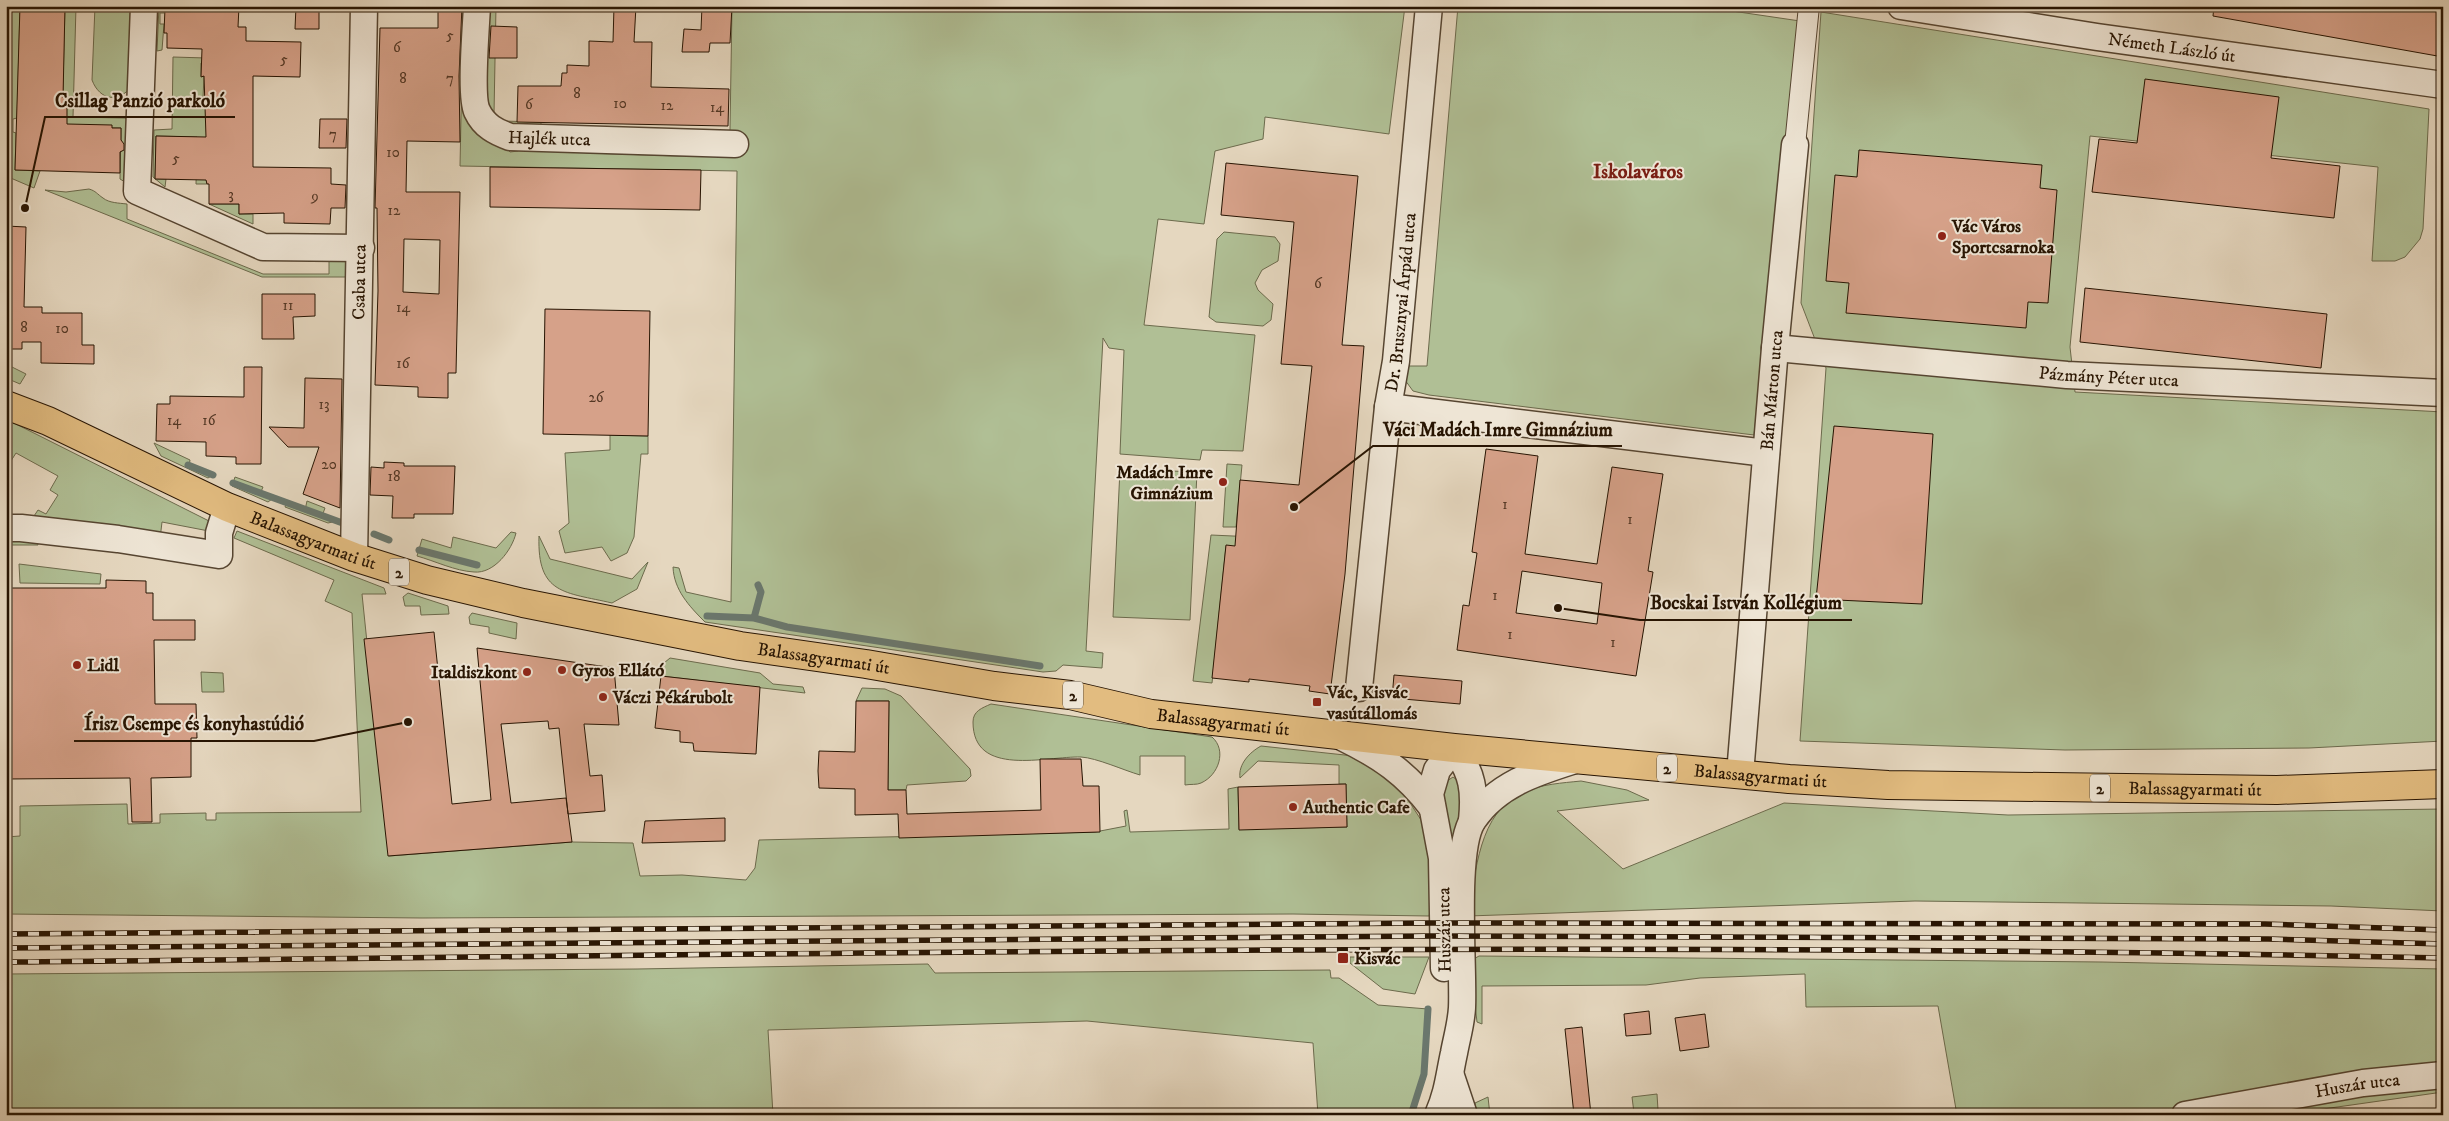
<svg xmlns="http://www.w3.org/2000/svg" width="2449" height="1121" viewBox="0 0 2449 1121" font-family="'IM FELL DW Pica',serif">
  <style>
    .green { fill: #b0bf95; stroke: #6c6a4c }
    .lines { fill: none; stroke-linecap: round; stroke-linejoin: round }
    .stream { stroke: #6a776d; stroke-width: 7 }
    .building { fill: #d6a189; stroke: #271402; fill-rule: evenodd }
    .pedestrian-casing { stroke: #564531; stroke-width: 22 }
    .minor-casing { stroke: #564531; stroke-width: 29 }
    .primary-casing { stroke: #271402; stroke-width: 30 }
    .pedestrian { stroke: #eee5d5; stroke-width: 20 }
    .minor { stroke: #eee5d5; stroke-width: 26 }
    .primary { stroke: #e2bc80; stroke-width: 28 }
    .rail-casing { stroke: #271402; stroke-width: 5.5 }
    .rail { stroke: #eee5d5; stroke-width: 4; stroke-dasharray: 11; stroke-linecap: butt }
    .poi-dot { fill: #8f2418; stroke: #eee5d5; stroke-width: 2 }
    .labels { text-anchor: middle; stroke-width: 4; stroke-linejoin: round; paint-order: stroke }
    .number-label { font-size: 15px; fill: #533724 }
    .shield { fill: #eee5d5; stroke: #635341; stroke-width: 1 }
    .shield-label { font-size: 16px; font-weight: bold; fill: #271402 }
    .street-label { font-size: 18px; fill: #271402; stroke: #eee5d5 }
    .poi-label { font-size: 18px; font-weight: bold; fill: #271402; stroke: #eee5d5; text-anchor: start }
    .quarter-label { font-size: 20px; font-weight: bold; fill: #7a1f14; stroke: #eee5d5 }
    .leader { fill: none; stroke: #271402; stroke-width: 2 }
    .callout-dot { fill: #271402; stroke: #eee5d5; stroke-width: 2 }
    .callout-label { font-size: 19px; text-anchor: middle; font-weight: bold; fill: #271402; stroke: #eee5d5; stroke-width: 4; stroke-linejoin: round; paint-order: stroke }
  </style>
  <rect width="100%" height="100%" fill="#e5d7bf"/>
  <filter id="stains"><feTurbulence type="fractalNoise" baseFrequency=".004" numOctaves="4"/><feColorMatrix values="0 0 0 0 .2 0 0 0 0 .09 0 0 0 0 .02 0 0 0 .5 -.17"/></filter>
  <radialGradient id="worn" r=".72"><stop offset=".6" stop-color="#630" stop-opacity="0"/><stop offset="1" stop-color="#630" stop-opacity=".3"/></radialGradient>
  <!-- green -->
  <path class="green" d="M6 6H20L17 118 13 119V132L16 133 15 170 40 171 34 188 6 176Z
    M65 6H76L73 117 125 118 129 122 125 182 120 179 121 128 62 127Z
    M95 6H134L132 86C119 103 100 101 92 80Z
    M159 6H183V9L165 8 164 13H160V24H164L162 50 157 51Z
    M484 6H496L494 114 500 121 541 122V130L505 129 484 109Z
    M732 6H1405L1389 134 1265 117 1263 139 1215 151 1204 224 1158 219 1144 325 1255 335 1243 451 1202 450 1200 460 1120 454 1124 350 1109 348 1103 338 1086 651 1103 653 1102 668 1063 665 1056 671 1043 672 705 622C689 606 674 590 673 567L679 568 686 592 731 602 737 171 460 166 463 20H468L467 108 510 152 518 151 524 146 588 153 679 156 737 152 730 130Z
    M1458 6H1698L1800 21 1754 435 1429 395 1413 391 1405 380 1406 366H1427Z
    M1821 12 2429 109 2423 229 2420 239 2405 257 2395 261H2372L2378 167 2090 136 2070 347 2075 392 2443 412V741L2309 748 2065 750 1800 741 1826 368 1801 303Z
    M173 57 206 58 207 63H201V76H204L203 98H207V184H196L197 137 156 136 155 179H166L165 187 153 177 154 130 172 129Z
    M89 189C96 191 97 194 103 198 109 203 119 203 127 204V219L263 274H329V257L347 259 351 277H262L45 190 66 192Z
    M209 204H239V214H253V224Z
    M1224 232 1275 237 1280 244 1278 261 1262 270 1255 283 1258 290 1273 304 1271 320 1263 326 1216 322 1209 317 1217 239Z
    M6 364 26 374 20 384 6 378Z
    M6 419 213 523 214 532 162 522 160 539 46 523 34 516 38 510 46 514 58 495 50 490 58 476 16 453 9 464 6 463Z
    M610 435 648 436V454H641L634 537 627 553 611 561 602 547 565 553 559 531 569 523 565 453 610 450Z
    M154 443 190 460 189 466 213 475 208 478 161 456Z
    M1227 464 1242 465 1236 527H1223Z
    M1120 469 1197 472 1190 620 1113 617Z
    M235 477 263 487 260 494 272 499 268 502 232 486Z
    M307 501 325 508 322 516 337 521 328 523 285 507 286 504 305 510Z
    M237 531 384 588 386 594H362L389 856 572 842 633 843 640 876 682 875 746 880 755 868 759 840 1095 832 1126 826 1124 811 1127 810 1130 832 1229 829 1228 789 1238 787 1239 829 1347 827 1346 784H1339V765L1258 761 1240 778C1238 764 1250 752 1261 746L1354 756 1401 789 1425 826 1437 880 1429 916 1293 914 422 918 6 914V837L20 836V806L127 804 128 824 160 823V814L206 813V820H216V813L361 812 352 613 325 601 334 580 234 538Z
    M511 532 516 533C512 550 494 574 474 572 455 571 435 561 417 556L422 539 451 548 453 537 496 548Z
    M1211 535 1255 537 1254 548 1226 546 1212 683 1193 681Z
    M6 536 37 538 38 545H6Z
    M539 536 550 559 632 579 648 562 637 589 612 603C565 592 537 595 539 536Z
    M19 564 101 574 100 584 20 583Z
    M408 593 448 606 449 614 421 615 420 606H405L403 597Z
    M472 613 517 623 516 639 489 633V627L470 624 469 617Z
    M670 658 760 673 773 684 803 687 805 693 661 676 664 663Z
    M201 672 223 673 224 692H202Z
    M862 688 885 689 901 696 970 769 971 776 966 781 907 785 906 790H888L889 701H856Z
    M991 704 1212 737C1227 750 1219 775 1201 783 1197 785 1190 784 1185 785V756H1140V775C1123 770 1097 758 1081 757 1046 756 973 778 973 722 973 711 982 708 991 704Z
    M1453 777 1464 785 1456 916 1447 814 1443 797 1444 783Z
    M1581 781 1627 790 1649 800 1557 811 1623 869 1784 803 2008 815 2443 809V911L2331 906 1915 901 1468 916C1476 873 1478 811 1524 792 1542 784 1562 783 1581 781Z
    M1479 956 2102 962 2443 969V1092L2281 1115H1957L1938 1006 1806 1007 1805 974 1700 978 1646 985 1482 986V1024L1477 1022 1470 961Z
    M1350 957H1429L1415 994 1383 989 1350 963Z
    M928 964 935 973 1330 970 1331 978H1339L1378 1005 1428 1009 1424 1074 1411 1115H1318L1313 1043 1087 1021 768 1030 773 1115H6V974L637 969Z
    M1657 1094 1658 1110 1634 1113 1632 1097Z
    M1488 1097 1490 1115H1476L1475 1103Z"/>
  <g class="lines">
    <!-- stream -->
    <path class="stream" d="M188 465 213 475
      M233 483 348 525
      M374 534 389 540
      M419 550 477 565
      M707 616 754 618 787 627 1040 666
      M754 618 761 592 758 585
      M1411 1115 1424 1074 1428 1009"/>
  </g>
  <!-- building -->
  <path class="building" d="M20 6H65L63 98H67V124L112 125V128H121V140L124 144V150L120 152V173L15 170Z
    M201 6H239L238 27H246V41L301 42 300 77 253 76V167L331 168V184L346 185 345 208H331L330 224 284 223V213L239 214V204H209V184H207L206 180 155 179 156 136 206 137 204 76 201 77 202 49 167 48V33H164L165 8 201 9Z
    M296 6H319V29H295Z
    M438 6H462L459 76 460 142 407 141 406 192H460L456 373H448V398L418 397V387L375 385 378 291 377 208H375L380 28H438ZM404 239 440 240 439 294 403 292Z
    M614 6H636L634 42H652L651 87 729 89 728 126 517 122 518 86H561L562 73H567V65L589 66V41L613 42Z
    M702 6H732L730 43H710L709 52H682L684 29 701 30Z
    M2214 6H2443V57L2213 16Z
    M491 26 517 27V58H489Z
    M2145 79 2279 97 2271 158 2340 166 2334 218 2092 192 2099 139 2137 143Z
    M320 119H347L346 148H319Z
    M1859 150 2042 165 2040 188 2057 190 2048 303 2028 302 2026 328 1846 313 1849 283 1826 281 1835 175 1857 177Z
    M1226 163 1358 176 1342 345 1364 346 1345 574 1330 694 1309 691 1310 686 1249 679V682L1212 678 1226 545 1235 546 1240 480 1299 485 1312 366 1281 364 1294 222 1221 215Z
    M490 167 701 170 700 210 490 207Z
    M6 226 26 227 24 307H42V313H82V345H94V364L41 363V342H22V349H6Z
    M2085 288 2327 314 2321 368 2080 342Z
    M262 294H315V316L293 317 294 339H262Z
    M545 309 650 311 648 436 543 434Z
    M244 367H262L261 464H236V457L206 456V442L156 441 157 404H170V396L244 397Z
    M305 378 342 379 340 508 303 494 319 447H288L269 427 304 428Z
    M1834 426 1933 434 1922 604 1816 599Z
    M1486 449 1538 456 1525 554 1597 564 1612 467 1663 474 1648 571 1653 572 1636 676 1457 650 1463 605 1469 606 1477 553 1472 552ZM1522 571 1602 583 1597 624 1516 613Z
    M384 462 404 463V466H455L453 514H414V518H392L393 496 370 495 371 467 384 468Z
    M106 580 146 581V593H153V620H195V640H154L155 704H196L197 738H191V777L151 778 152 822H132L130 778 6 779V588H106Z
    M434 632 452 804 491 800 477 648 614 668 619 725 584 724 590 776 602 775 605 811 568 814 559 728 549 729 548 721 501 724 511 803 566 798 572 842 388 856 364 639Z
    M1394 675 1462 681 1460 704 1392 698Z
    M661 676 760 687 756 754 694 751 693 743 680 742V731L655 728Z
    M856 701H889L888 790H906L907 814 1041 810 1040 759H1081L1083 786H1099L1100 832 899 838 898 814 855 815V789L819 788 818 771 819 751 855 752Z
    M1346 784 1347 827 1239 830 1238 787Z
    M725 818V841L642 843 645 821Z
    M1649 1011 1651 1034 1626 1036 1624 1014Z
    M1705 1014 1709 1047 1680 1051 1675 1018Z
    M1582 1027 1591 1115H1574L1565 1029Z"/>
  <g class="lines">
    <!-- pedestrian casing -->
    <g class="pedestrian-casing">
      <path id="pedestrian" d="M1795 145 1809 6"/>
    </g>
    <!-- minor casing -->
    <g class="minor-casing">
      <g id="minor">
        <path d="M144 6 137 191 263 247 361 248"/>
        <path id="s1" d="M477 6C476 27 470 96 477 111 484 126 496 132 510 137L735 144"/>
        <path id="s2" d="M1901 6 2097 37 2443 85"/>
        <path id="s3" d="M1775 348 2067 375 2443 393"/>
        <path d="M1388 407 1766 453"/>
        <path d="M6 528H21L118 539 219 555V533L227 507"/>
        <path id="s4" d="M354 557 364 6"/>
        <path id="s5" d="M1359 688 1388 407 1396 361 1429 6"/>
        <path d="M1342 737C1381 756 1406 773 1432 807"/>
        <path id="s6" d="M1740 774 1775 348 1795 145"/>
        <path d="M1444 968 1442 858 1430 794 1437 770 1454 748C1473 773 1475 791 1472 821"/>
        <path d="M1451 1076 1464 1115"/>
        <path d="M1438 1115C1448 1092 1449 1076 1454 1053 1457 1037 1461 1024 1462 1008 1464 967 1453 850 1473 820 1497 784 1537 772 1575 760"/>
        <path id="s7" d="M2185 1115 2363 1083 2443 1075"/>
      </g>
    </g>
    <!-- primary casing -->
    <g class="primary-casing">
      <g id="primary">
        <path id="s8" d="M6 405 48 421 227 507 354 557 427 580 523 603 740 646 866 664 994 686 1070 695 1151 714 1454 748 1789 779 1888 785 2277 790 2443 784"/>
      </g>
    </g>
    <!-- pedestrian -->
    <use href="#pedestrian" class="pedestrian"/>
    <!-- minor -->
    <use href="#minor" class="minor"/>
    <!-- primary -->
    <use href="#primary" class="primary"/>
    <!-- rail casing -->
    <g class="rail-casing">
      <path id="rail" d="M6 934 1429 923 2265 924 2443 930
        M6 948 1429 936 2268 939 2443 944
        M6 962C818 954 1631 940 2443 958"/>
    </g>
    <!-- rail -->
    <use href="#rail" class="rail"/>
  </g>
  <!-- markers -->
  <g class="poi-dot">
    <circle cx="1942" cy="236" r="5"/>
    <circle cx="1223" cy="482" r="5"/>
    <circle cx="77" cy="665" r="5"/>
    <circle cx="562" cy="670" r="5"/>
    <circle cx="527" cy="672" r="5"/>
    <circle cx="603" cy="697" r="5"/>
    <rect x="1312" y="697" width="10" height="10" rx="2.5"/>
    <circle cx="1293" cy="807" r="5"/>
    <rect x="1337" y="952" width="12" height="12" rx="2.5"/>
  </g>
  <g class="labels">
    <!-- number labels -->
    <g class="number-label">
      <text x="450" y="40">5</text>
      <text x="397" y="52">6</text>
      <text x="284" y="64">5</text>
      <text x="403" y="83">8</text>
      <text x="450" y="83">7</text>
      <text x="577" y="98">8</text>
      <text x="620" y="108">10</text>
      <text x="529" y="109">6</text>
      <text x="667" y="110">12</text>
      <text x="717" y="112">14</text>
      <text x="333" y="139">7</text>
      <text x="393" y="157">10</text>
      <text x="176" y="163">5</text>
      <text x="231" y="199">3</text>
      <text x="315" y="201">9</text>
      <text x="394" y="215">12</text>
      <text x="1318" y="288">6</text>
      <text x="288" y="310">11</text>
      <text x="403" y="312">14</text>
      <text x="24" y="332">8</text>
      <text x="62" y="333">10</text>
      <text x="403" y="368">16</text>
      <text x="596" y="402">26</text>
      <text x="324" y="409">13</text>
      <text x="174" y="425">14</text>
      <text x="209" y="425">16</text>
      <text x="329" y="469">20</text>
      <text x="394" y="481">18</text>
      <text x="1505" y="509">1</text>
      <text x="1630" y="524">1</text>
      <text x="1495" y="600">1</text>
      <text x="1510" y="639">1</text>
      <text x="1613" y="647">1</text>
    </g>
    <!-- shield labels -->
    <g class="shield">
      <rect x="389" y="558.5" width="20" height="27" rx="4"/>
      <rect x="1063" y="681.5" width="20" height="27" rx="4"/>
      <rect x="1657" y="754.5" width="20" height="27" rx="4"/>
      <rect x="2090" y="774.5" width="20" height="27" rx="4"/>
    </g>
    <g class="shield-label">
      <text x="399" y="578">2</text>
      <text x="1073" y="701">2</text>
      <text x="1667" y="774">2</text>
      <text x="2100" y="794">2</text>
    </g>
    <!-- street labels -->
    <g class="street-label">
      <text dy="6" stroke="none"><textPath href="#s2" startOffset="274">Németh László út</textPath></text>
      <text dy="6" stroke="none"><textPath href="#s1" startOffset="188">Hajlék utca</textPath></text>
      <text dy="6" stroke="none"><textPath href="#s4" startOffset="275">Csaba utca</textPath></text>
      <text dy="6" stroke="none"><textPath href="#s5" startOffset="388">Dr. Brusznyai Árpád utca</textPath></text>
      <text dy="6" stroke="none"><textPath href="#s3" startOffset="335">Pázmány Péter utca</textPath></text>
      <text dy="6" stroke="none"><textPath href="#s6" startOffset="385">Bán Márton utca</textPath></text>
      <text dy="6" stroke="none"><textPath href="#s8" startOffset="336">Balassagyarmati út</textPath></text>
      <text dy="6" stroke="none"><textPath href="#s8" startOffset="861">Balassagyarmati út</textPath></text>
      <text dy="6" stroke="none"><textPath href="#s8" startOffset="1266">Balassagyarmati út</textPath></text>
      <text dy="6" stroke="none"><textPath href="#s8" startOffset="1806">Balassagyarmati út</textPath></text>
      <text dy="6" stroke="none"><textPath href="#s8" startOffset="2241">Balassagyarmati út</textPath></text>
      <text transform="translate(1444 930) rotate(-91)" y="6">Huszár utca</text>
      <text dy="6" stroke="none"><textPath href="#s7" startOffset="175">Huszár utca</textPath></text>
    </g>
    <!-- poi labels -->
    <g class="poi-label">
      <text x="1952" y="232">Vác Város<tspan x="1952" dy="21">Sportcsarnoka</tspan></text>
      <text x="1213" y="478" text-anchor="end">Madách Imre<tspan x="1213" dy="21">Gimnázium</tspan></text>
      <text x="87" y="671">Lidl</text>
      <text x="572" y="676">Gyros Ellátó</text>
      <text x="517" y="678" text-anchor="end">Italdiszkont</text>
      <text x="1327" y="698">Vác, Kisvác<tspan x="1327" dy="21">vasútállomás</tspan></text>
      <text x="613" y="703">Váczi Pékárubolt</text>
      <text x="1303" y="813">Authentic Cafe</text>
      <text x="1354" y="964">Kisvác</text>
    </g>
    <!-- quarter labels -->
    <g class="quarter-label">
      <text x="1638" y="178">Iskolaváros</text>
    </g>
  </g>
  <!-- callouts -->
  <path class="leader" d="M25 208L45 117H235M1294 507L1373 446H1622M1558 608L1640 620H1852M408 722L314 741H74"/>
  <g class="callout-dot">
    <circle cx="25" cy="208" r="5"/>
    <circle cx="1294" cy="507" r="5"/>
    <circle cx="1558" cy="608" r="5"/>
    <circle cx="408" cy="722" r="5"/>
  </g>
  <g class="callout-label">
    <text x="140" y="107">Csillag Panzió parkoló</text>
    <text x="1498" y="436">Váci Madách Imre Gimnázium</text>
    <text x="1746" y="609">Bocskai István Kollégium</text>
    <text x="194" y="730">Írisz Csempe és konyhastúdió</text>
  </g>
  <!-- margin -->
  <rect width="2449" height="1121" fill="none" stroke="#e5d7bf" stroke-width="25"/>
  <rect x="8" y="8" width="2434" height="1106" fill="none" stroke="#271402" stroke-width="2.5"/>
  <rect x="12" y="12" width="2424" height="1096" fill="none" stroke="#271402"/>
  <rect width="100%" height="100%" filter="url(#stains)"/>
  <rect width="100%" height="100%" fill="url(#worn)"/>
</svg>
